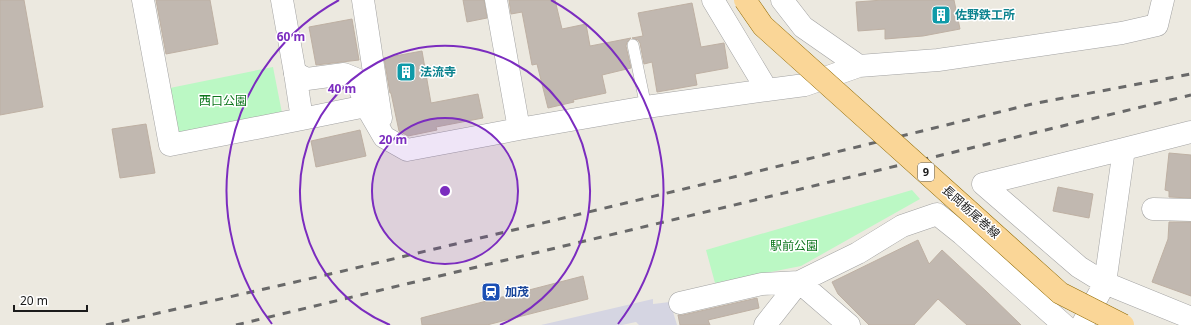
<svg xmlns="http://www.w3.org/2000/svg" width="1191" height="325" viewBox="0 0 1191 325" font-family="'Noto Sans','Noto Sans JP',sans-serif">
  <style>
    .park { fill: #bbf8c4 }
    .plaza { fill: #d5d5e2 }
    .building { fill: #c1b8b0; stroke: #beb0a3 }
    .lines { fill: none; stroke-linecap: round; stroke-linejoin: round }
    .service-casing { stroke: #a2a2a2; stroke-width: 12 }
    .minor-casing { stroke: #a2a2a2; stroke-width: 23 }
    .tertiary-casing { stroke: #a2a2a2; stroke-width: 23 }
    .service { stroke: #fff; stroke-width: 11 }
    .minor { stroke: #fff; stroke-width: 22 }
    .tertiary { stroke: #fff; stroke-width: 22 }
    .rail { stroke: #696969; stroke-width: 3; stroke-dasharray: 8 8; stroke-linecap: butt }
    .primary-bridge-casing { stroke: #906a02; stroke-width: 23; stroke-linecap: butt }
    .primary-bridge { stroke: #fad697; stroke-width: 22 }
    .ring { fill: none; stroke: #7b2cbf; stroke-width: 2 }
    .labels { text-anchor: middle; stroke-width: 3; stroke-linejoin: round; paint-order: stroke }
    .shield { fill: #fff; stroke: #5f5f5f; stroke-width: 1 }
    .shield-label { font-size: 11px; font-weight: bold; fill: #1b1b1b }
    .culture-label { font-size: 12px; font-weight: bold; fill: #0d838f; stroke: #fff; text-anchor: start }
    .park-label { font-size: 12px; fill: #0c751c; stroke: #fff }
    .street-label { font-size: 12px; fill: #1b1b1b; stroke: #fff }
    .transit-label { font-size: 12px; font-weight: bold; fill: #164399; stroke: #fff; text-anchor: start }
    .centre { fill: #7b2cbf; stroke: #fff; stroke-width: 2 }
    .ring-label { font-size: 12px; text-anchor: middle; font-weight: bold; fill: #7b2cbf; stroke: #fff; stroke-width: 3; stroke-linejoin: round; paint-order: stroke }
  </style>
  <rect width="100%" height="100%" fill="#ece9e0"/>
  <!-- park -->
  <path class="park" d="M273 67 282 113 174 135 165 89Z
    M912 190 920 199 801 266 715 283 706 250Z"/>
  <!-- plaza -->
  <path class="plaza" d="M653 299V304L670 302 677 325H639L636 322 622 325H541Z"/>
  <!-- building -->
  <path class="building" d="M0 0H24L43 107 0 115Z
    M156 0H210L218 44 166 54Z
    M463 0H484L487 18 467 22Z
    M509 0H555L562 29 586 24 590 46 631 38 627 42 626 46 631 68 602 75 606 93 573 100 574 102 548 108 537 64 532 65 522 12 511 14Z
    M883 0H954L960 29 923 36 885 39V29L858 31 856 2Z
    M692 3 701 47 724 43 728 68 695 74 697 85 657 92 652 62 644 64 640 43 638 40 632 38 643 36 638 13Z
    M352 19 359 60 316 65 309 27Z
    M422 51 431 103 478 94 483 118 436 127 437 130 408 136 399 131 391 93H390L384 58Z
    M146 124 155 173 120 178 112 129Z
    M360 130 366 156 316 167 311 141Z
    M1169 153 1191 155V198L1169 197V191L1165 190Z
    M1058 187 1093 194 1089 218 1053 211Z
    M1169 222H1191V296L1152 282 1168 239Z
    M918 240 929 264 942 250 987 292 1021 325H967L938 299 914 325H869L838 294 832 282Z
    M583 276 588 299 487 325H422L421 318Z
    M757 298 759 308 708 320 710 325H680L678 315H683Z"/>
  <g class="lines">
    <!-- service casing -->
    <g class="service-casing">
      <path id="service" d="M633 45 646 107"/>
    </g>
    <!-- minor casing -->
    <g class="minor-casing">
      <path id="minor" d="M143 0 170 145 302 119
        M363 0 381 118
        M713 0 767 90 805 85 859 66 938 60 1122 33 1157 25 1163 0
        M782 0 803 27 859 66
        M295 73 307 79 344 74 356 79 366 106 302 119Z
        M366 106 384 137 407 150 519 129 496 0
        M519 129 646 107 767 90
        M1124 149 983 184 1079 267 1105 283 1191 318
        M1153 209 1191 210
        M799 282 849 325
        M680 303 762 284 799 282 858 253 902 226 937 214 962 234 1064 325
        M765 325 799 282
        M1082 325 1105 283 1124 149 1191 132"/>
    </g>
    <!-- tertiary casing -->
    <g class="tertiary-casing">
      <path id="tertiary" d="M282 0 295 73"/>
    </g>
    <!-- service -->
    <use href="#service" class="service"/>
    <!-- minor -->
    <use href="#minor" class="minor"/>
    <!-- tertiary -->
    <use href="#tertiary" class="tertiary"/>
    <!-- rail -->
    <path class="rail" d="M106 325 339 272 767 169 1032 104 1191 74
      M236 325 1191 95"/>
    <!-- primary-bridge casing -->
    <g class="primary-bridge-casing">
      <path id="primary-bridge" d="M745 0 763 26 1060 293 1123 325"/>
    </g>
    <!-- primary-bridge -->
    <use href="#primary-bridge" class="primary-bridge"/>
  </g>
  <!-- distance rings -->
  <circle cx="445" cy="191" r="73" fill="#7b2cbf" fill-opacity=".12"/>
  <g class="ring">
    <circle cx="445" cy="191" r="73"/>
    <path d="M390 325A145 145 0 1 1 500 325"/>
    <path d="M272 324A218 218 0 0 1 339 0M551 0A218 218 0 0 1 618 324"/>
  </g>
  <!-- icons -->
  <defs>
    <g id="building-square" transform="scale(1)"><rect x="-9" y="-9" width="18" height="18" rx="4" fill="#0f9aa8" stroke="#fff"/><path d="M-4-6H4V6H1V3H-1V6H-4ZM-2.5-4.3h1.7v1.8h-1.7ZM.8-4.3h1.7v1.8H.8ZM-2.5-1h1.7V.8h-1.7ZM.8-1h1.7V.8H.8Z" fill="#fff"/></g>
    <g id="station-square" transform="scale(1)"><rect x="-9" y="-9" width="18" height="18" rx="4" fill="#1a4fb4" stroke="#fff"/><path d="M-3-6H3Q5-6 5-4V2Q5 4 3 4L4.5 6H3L1.5 4h-3L-3 6H-4.5L-3 4Q-5 4-5 2V-4Q-5-6-3-6ZM-3.5-4v3h7v-3ZM-3.5 1v1.5H-2V1ZM2 1v1.5H3.5V1Z" fill="#fff"/></g>
  </defs>
  <g fill-rule="evenodd">
    <use href="#building-square" x="941" y="15"/>
    <use href="#building-square" x="406" y="72"/>
    <use href="#station-square" x="491" y="292"/>
  </g>
  <g class="labels">
    <!-- shield labels -->
    <rect class="shield" x="918" y="163" width="16" height="18" rx="3"/>
    <g class="shield-label">
      <text x="926" y="176">9</text>
    </g>
    <!-- culture labels -->
    <g class="culture-label">
      <text x="955" y="19">佐野鉄工所</text>
      <text x="420" y="76">法流寺</text>
    </g>
    <!-- park labels -->
    <g class="park-label">
      <text x="223" y="105">西口公園</text>
      <text x="794" y="250">駅前公園</text>
    </g>
    <!-- street labels -->
    <g class="street-label">
      <text transform="translate(971 212) rotate(42)" y="4">長岡栃尾巻線</text>
    </g>
    <!-- transit labels -->
    <g class="transit-label">
      <text x="505" y="296">加茂</text>
    </g>
  </g>
  <circle cx="445" cy="191" r="6" class="centre"/>
  <g class="ring-label">
    <text x="291" y="41">60 m</text>
    <text x="342" y="93">40 m</text>
    <text x="393" y="144">20 m</text>
  </g>
  <!-- scale -->
  <path d="M14 305v6h73v-6" fill="none" stroke="#1b1b1b" stroke-width="2"/>
  <text x="20" y="305" font-size="12" fill="#1b1b1b" stroke="#ffffff" stroke-width="3" paint-order="stroke">20 m</text>
</svg>
